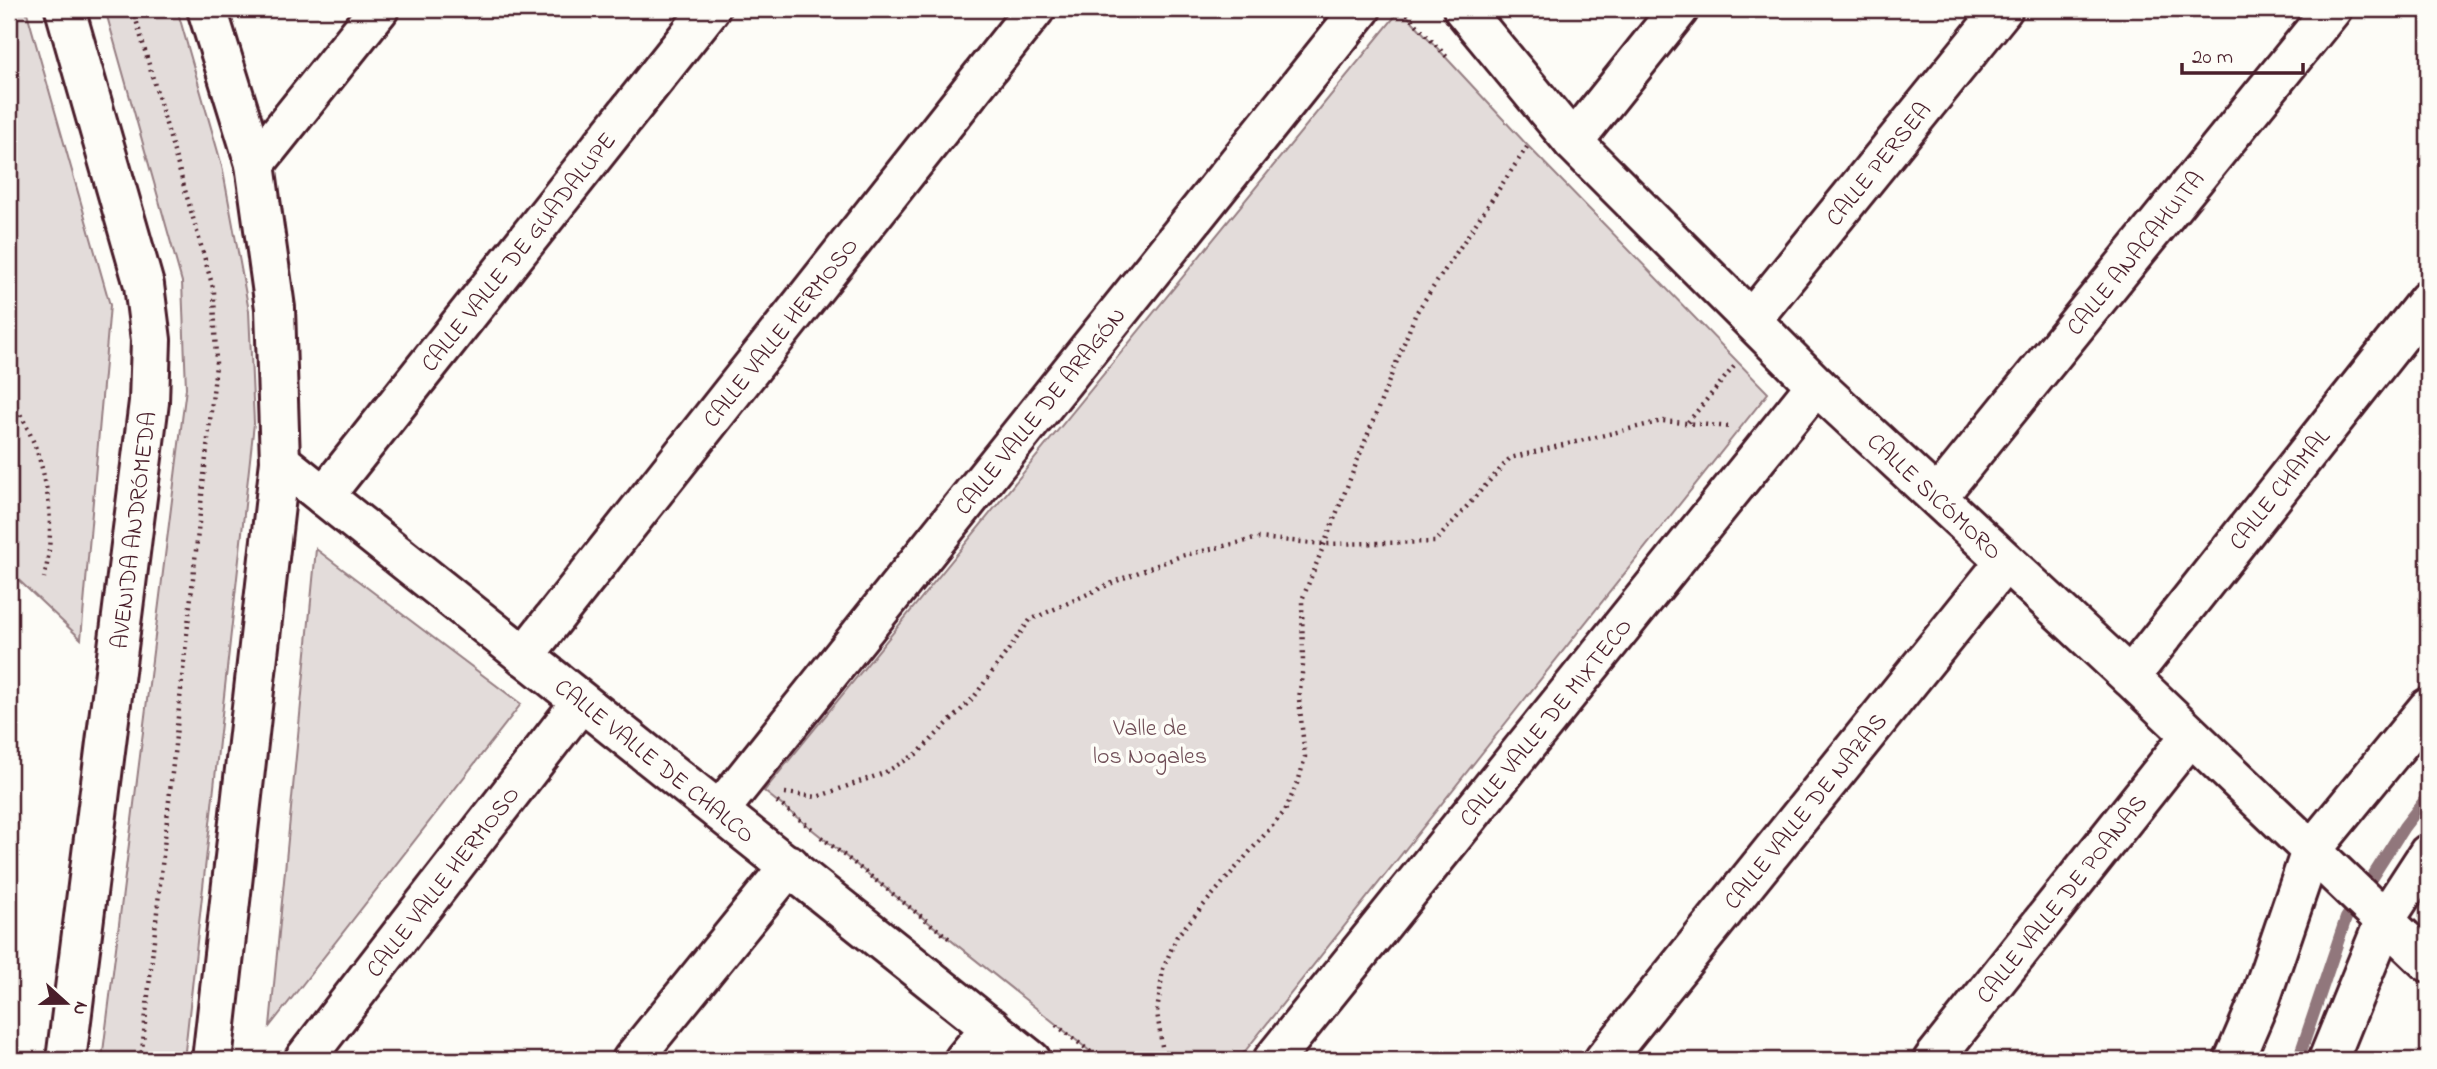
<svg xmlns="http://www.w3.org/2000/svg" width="2437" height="1069" viewBox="0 0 2437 1069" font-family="'Indie Flower',sans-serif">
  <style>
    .green { fill: #e3dcda; stroke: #967e82; stroke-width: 2 }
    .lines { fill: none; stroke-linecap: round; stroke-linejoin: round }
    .stream { stroke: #91777b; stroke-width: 12 }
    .street-casing { stroke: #4a1f2b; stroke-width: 44 }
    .secondary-casing { stroke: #4a1f2b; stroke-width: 44 }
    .path { stroke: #4a1f2b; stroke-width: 4.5; stroke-dasharray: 2 5; stroke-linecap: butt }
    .street { stroke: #fdfcf7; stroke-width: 38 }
    .secondary { stroke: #fdfcf7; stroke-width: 38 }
    .labels { text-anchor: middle; stroke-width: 7; stroke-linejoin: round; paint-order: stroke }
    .street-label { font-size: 24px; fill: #4a1f2b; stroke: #fdfcf7 }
    .park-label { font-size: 24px; fill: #704e57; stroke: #fdfcf7 }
  </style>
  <rect width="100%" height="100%" fill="#fdfcf7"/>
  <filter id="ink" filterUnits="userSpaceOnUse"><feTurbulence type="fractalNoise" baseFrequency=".0143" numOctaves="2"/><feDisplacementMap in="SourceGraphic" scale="14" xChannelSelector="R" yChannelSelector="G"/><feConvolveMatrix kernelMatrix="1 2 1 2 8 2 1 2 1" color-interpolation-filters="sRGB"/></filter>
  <g filter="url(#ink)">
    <!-- green -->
    <path class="green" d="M9 9H26L110 305 81 639 9 571Z
      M105 9H177L222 166 249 311 254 423 184 1060H102L186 388 182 282Z
      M1401 9 1528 146 1768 393 1238 1060H1101L764 791Z
      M316 549 521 704 270 1026Z"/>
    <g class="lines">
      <!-- stream -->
      <path class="stream" d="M2298 1060 2346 918 2404 827 2428 796"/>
      <!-- street casing -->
      <g class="street-casing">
        <g id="street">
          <path d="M65 9 144 285 151 340 149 402 66 1060"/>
          <path id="s1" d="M1463 9 1573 142 1816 385 2130 677 2428 962"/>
          <path d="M1573 142 1679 9"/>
          <path d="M255 164 379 9"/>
          <path id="s2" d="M1752 319 2003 9"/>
          <path id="s3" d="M280 461 1031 1060"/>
          <path id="s4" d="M324 496 710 9"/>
          <path id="s5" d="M1938 496 2332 9"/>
          <path id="s6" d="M524 656 1035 9"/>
          <path id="s7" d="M2130 677 2428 300"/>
          <path id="s8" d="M719 811 1361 9"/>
          <path id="s9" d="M304 1060 581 702"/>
          <path d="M632 1060 790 865"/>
          <path d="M964 1060 991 1027"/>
          <path id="s10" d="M1273 1060 1816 385"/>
          <path id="s11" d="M1604 1060 2005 562"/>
          <path id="s12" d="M1933 1060 2190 736"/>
          <path d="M2234 1060 2261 997 2311 851 2428 708"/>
          <path d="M2328 1060 2385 920 2428 854"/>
        </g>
      </g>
      <!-- secondary casing -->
      <g class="secondary-casing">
        <path id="secondary" d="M207 9 255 164 275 308 280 461 212 1060"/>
      </g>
      <!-- path -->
      <path class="path" d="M133 9 214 291 216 365 141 1060
        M1402 9 1447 57
        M9 397C45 446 59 520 44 578
        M1688 422 1737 363
        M785 793 817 797 884 773 918 753 974 697 1030 620 1121 579 1181 556 1259 538 1324 544 1435 542 1510 458 1662 421 1732 427
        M777 802 812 829
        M821 837 951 940
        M1056 1025 1101 1060
        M1164 1060 1157 1012 1163 969 1177 936 1285 811 1299 779 1305 757 1299 699 1303 665 1302 600 1416 313 1527 147"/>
      <!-- street -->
      <use href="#street" class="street"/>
      <!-- secondary -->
      <use href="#secondary" class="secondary"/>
    </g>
  </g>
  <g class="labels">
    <!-- street labels -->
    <g class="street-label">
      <text dy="8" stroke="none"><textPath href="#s2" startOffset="200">CALLE PERSEA</textPath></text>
      <text dy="8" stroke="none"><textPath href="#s4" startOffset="312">CALLE VALLE DE GUADALUPE</textPath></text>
      <text dy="8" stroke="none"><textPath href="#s5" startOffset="313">CALLE ANACAHUITA</textPath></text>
      <text dy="8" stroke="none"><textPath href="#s6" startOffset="413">CALLE VALLE HERMOSO</textPath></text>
      <text dy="8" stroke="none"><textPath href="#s8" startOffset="513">CALLE VALLE DE ARAGÓN</textPath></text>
      <text dy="8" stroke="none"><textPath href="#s7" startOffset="240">CALLE CHAMAL</textPath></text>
      <text dy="8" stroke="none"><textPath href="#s1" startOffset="679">CALLE SICÓMORO</textPath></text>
      <text transform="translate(133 530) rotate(-83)" y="8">AVENIDA ANDRÓMEDA</text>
      <text dy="8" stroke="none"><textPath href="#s10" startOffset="434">CALLE VALLE DE MIXTECO</textPath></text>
      <text dy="8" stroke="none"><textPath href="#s3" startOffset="480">CALLE VALLE DE CHALCO</textPath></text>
      <text dy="8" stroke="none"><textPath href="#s11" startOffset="320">CALLE VALLE DE NAZAS</textPath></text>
      <text dy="8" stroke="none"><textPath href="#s9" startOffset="226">CALLE VALLE HERMOSO</textPath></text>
      <text dy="8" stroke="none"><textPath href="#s12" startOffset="206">CALLE VALLE DE POANAS</textPath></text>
    </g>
    <!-- park labels -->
    <g class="park-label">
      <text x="1150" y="735">Valle de<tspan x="1150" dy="28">los Nogales</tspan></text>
    </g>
  </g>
  <!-- margin -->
  <rect width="2437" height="1069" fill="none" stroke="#fdfcf7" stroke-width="35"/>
  <rect x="18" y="18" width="2402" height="1034" fill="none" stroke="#4a1f2b" stroke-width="2.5" filter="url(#ink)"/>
  <!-- north arrow -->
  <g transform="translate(66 1003) rotate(111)" stroke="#fdfcf7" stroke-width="5" paint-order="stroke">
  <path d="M0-5L12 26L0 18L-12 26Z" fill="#4a1f2b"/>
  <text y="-10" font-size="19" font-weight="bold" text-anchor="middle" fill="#4a1f2b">N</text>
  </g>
  <!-- scale -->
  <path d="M2182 63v10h121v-10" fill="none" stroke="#4a1f2b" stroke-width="3.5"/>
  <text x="2192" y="63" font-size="21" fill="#4a1f2b" stroke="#fdfcf7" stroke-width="5" paint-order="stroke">20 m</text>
</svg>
